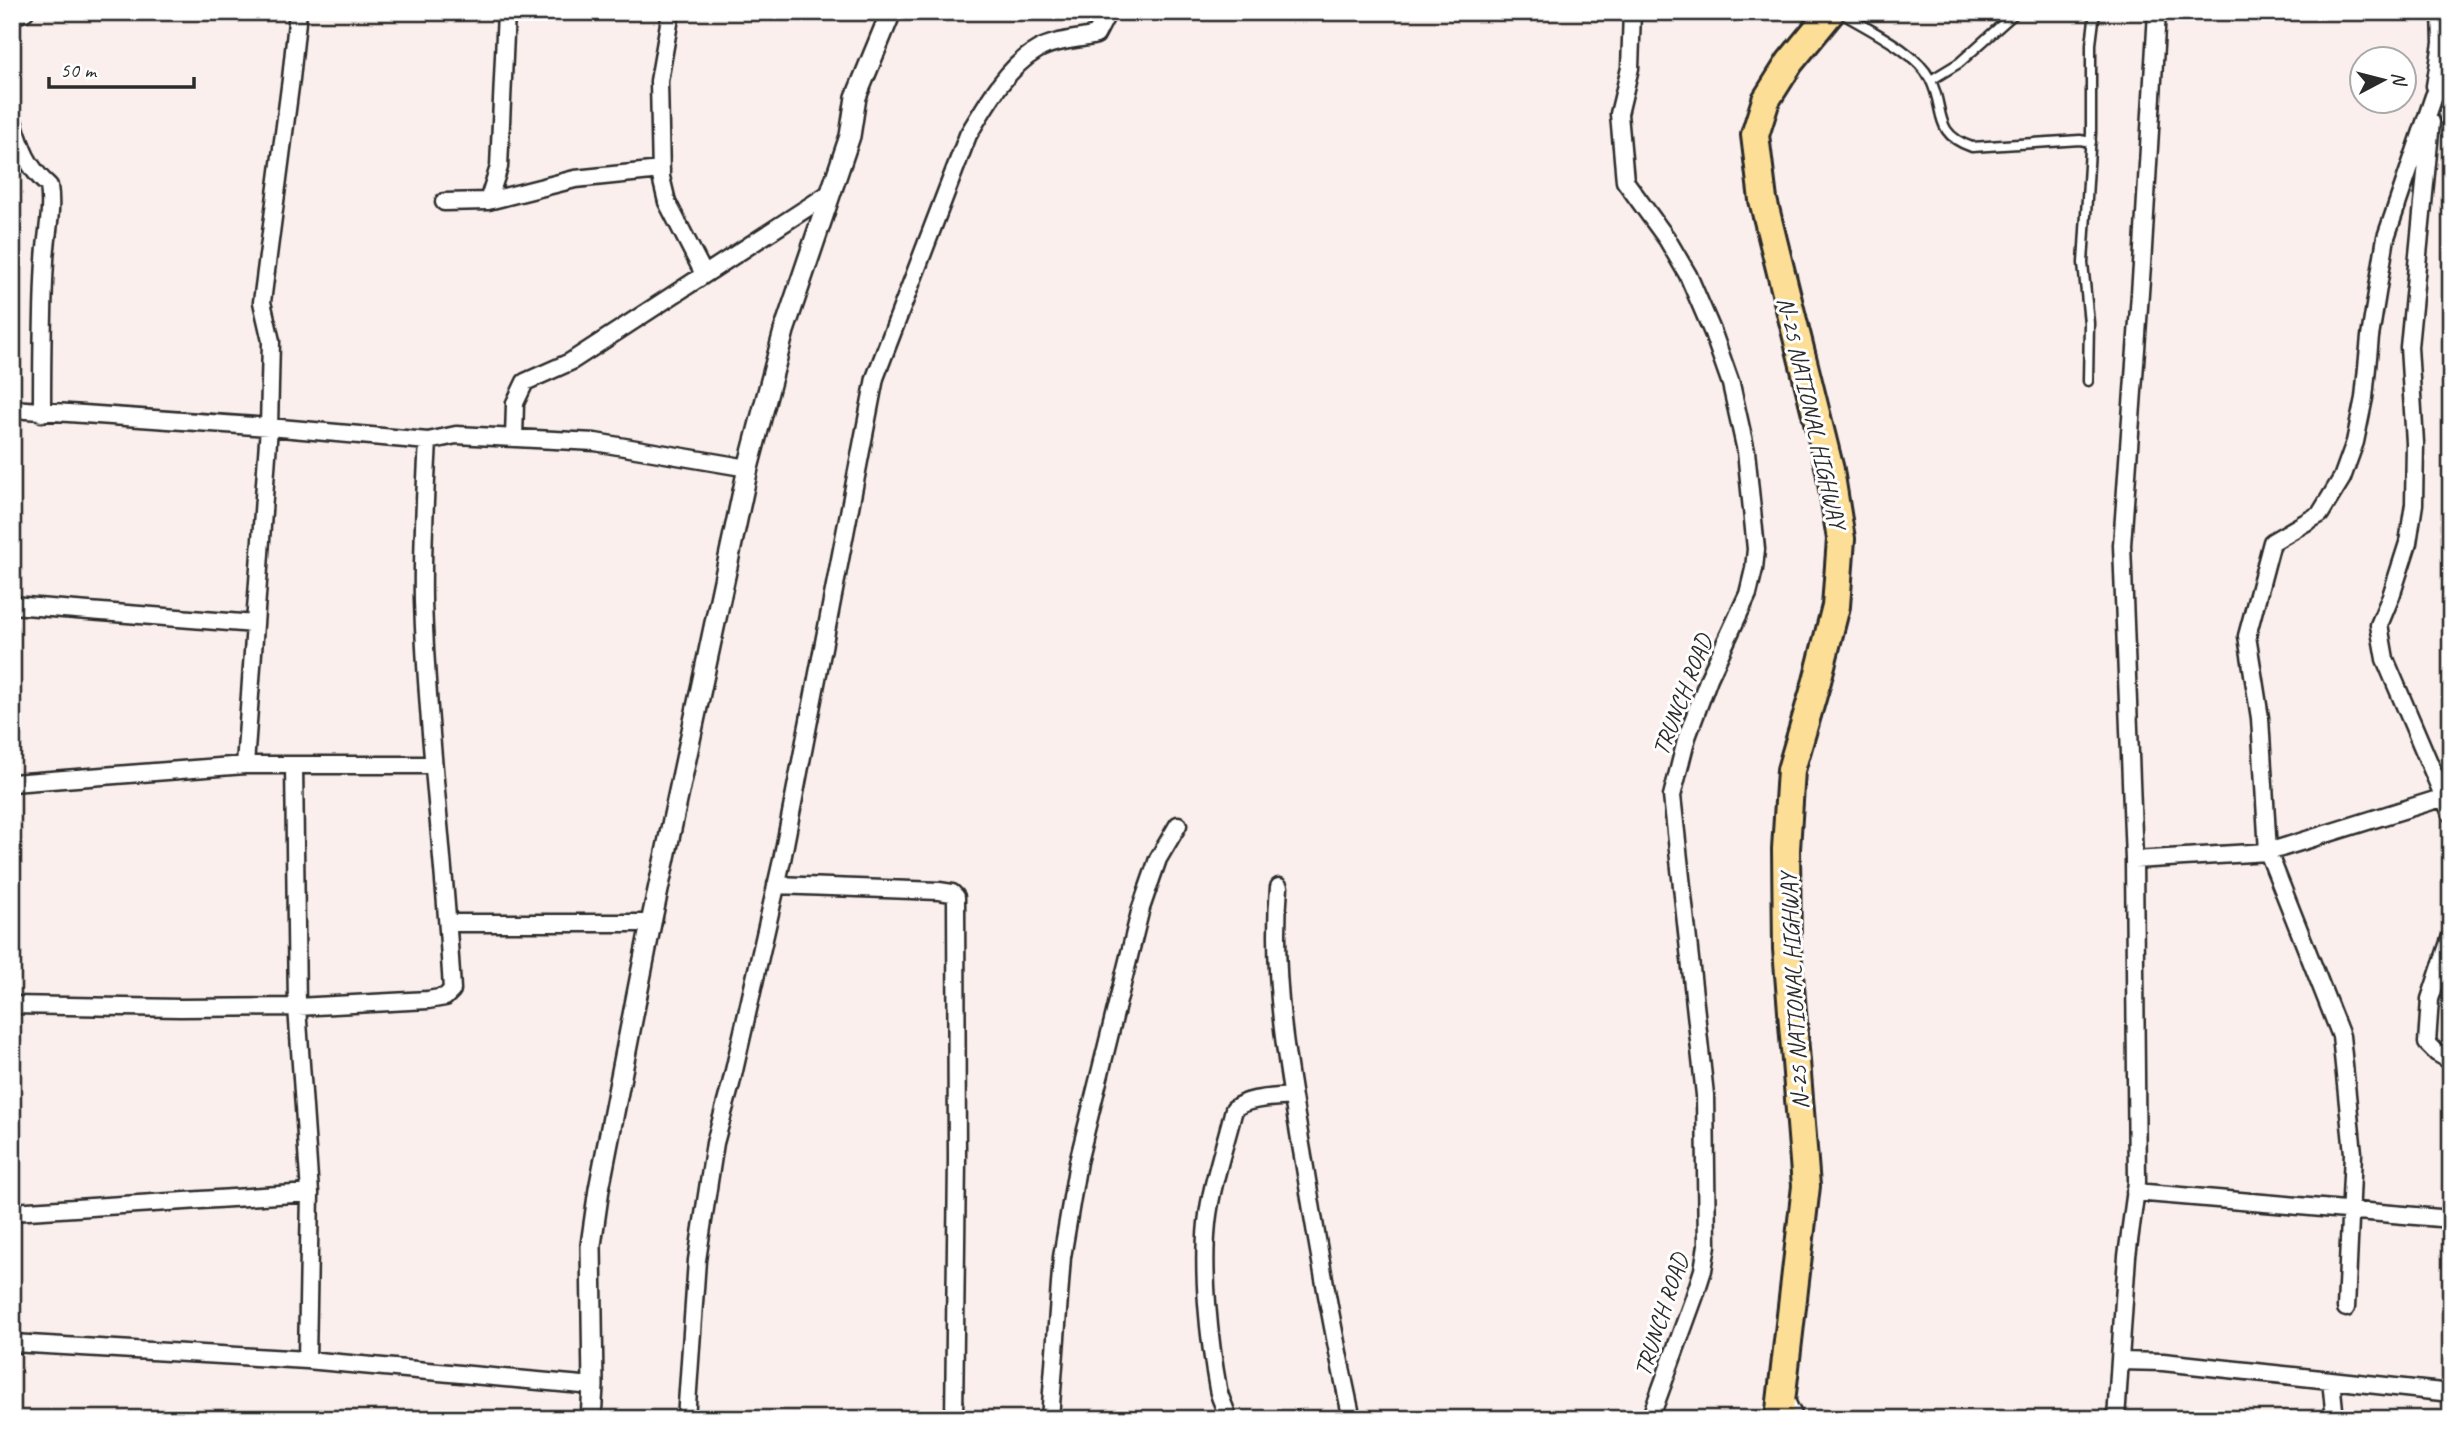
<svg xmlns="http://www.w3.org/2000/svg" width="2463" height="1431" viewBox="0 0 2463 1431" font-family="Caveat,sans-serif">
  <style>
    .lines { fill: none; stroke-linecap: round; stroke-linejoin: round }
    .service-casing { stroke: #2b2b2b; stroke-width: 13 }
    .minor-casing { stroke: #2b2b2b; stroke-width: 21 }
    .tertiary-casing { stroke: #2b2b2b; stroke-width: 24 }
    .trunk-casing { stroke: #2b2b2b; stroke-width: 32 }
    .service { stroke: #fff; stroke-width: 8 }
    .minor { stroke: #fff; stroke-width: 16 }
    .tertiary { stroke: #fff; stroke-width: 19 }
    .trunk { stroke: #fdde96; stroke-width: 26 }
    .labels { text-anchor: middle; stroke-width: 6; stroke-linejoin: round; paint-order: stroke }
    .street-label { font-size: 24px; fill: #2b2b2b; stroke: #fff }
  </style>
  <rect width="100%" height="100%" fill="#faefec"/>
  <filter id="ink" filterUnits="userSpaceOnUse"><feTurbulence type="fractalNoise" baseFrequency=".0143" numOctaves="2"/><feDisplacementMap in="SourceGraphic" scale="14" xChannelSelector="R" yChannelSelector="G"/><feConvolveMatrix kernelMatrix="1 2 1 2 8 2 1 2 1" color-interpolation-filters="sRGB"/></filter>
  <g filter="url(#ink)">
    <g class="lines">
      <!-- service casing -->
      <g class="service-casing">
        <path id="service" d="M1840 12C1867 29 1916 51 1930 79 1946 109 1931 133 1972 147L2080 140 2091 142
          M1931 80 1959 63 2016 12
          M2088 381 2089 323 2083 263 2091 133V44L2095 12"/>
      </g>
      <!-- minor casing -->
      <g class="minor-casing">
        <path id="minor" d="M671 12 659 81 661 177 667 202 704 274
          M1632 12 1630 68 1619 114 1625 181 1667 239 1688 275 1713 333 1731 384 1746 451 1756 549 1754 569 1748 594 1709 678 1687 737 1672 796 1705 1095 1707 1245 1703 1270 1694 1298 1650 1419
          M12 16 25 12
          M2435 86 2442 43 2441 12
          M12 118C21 147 26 166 49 186 53 212 46 235 45 261 42 312 42 362 42 413
          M2431 122 2409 347 2415 443 2414 504 2408 543 2391 596 2379 625 2385 659 2451 814
          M488 201 499 167 506 12
          M444 202 488 201 575 179 661 170
          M12 409 269 427 428 441 456 435 595 442 748 468
          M514 438 515 403 525 382 570 362 830 193
          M12 605 255 624
          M245 765 269 427 271 341 262 302 291 79 298 12
          M294 765 297 1007 310 1193 307 1360
          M12 783 245 765H433
          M2134 860 2268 852 2451 795
          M776 885 939 891 952 893 956 897 957 1159 954 1419
          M1279 887C1271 978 1288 1072 1304 1162 1318 1248 1333 1334 1352 1419
          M448 923H651
          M2451 936 2430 999 2427 1043 2437 1053 2451 1061
          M12 1005 180 1008 297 1007 428 1000 445 997 452 990C445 860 427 731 423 601 422 548 425 495 428 441
          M2135 1192 2451 1219
          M12 1212 310 1193
          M2346 1308 2353 1153 2341 1036 2268 852 2260 718 2247 636 2272 542 2320 514 2342 478 2355 442 2364 398 2370 337 2386 237 2434 96 2451 66
          M12 1343 307 1360 593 1386
          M2120 1361 2163 1362 2451 1393
          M2331 1380 2335 1419
          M1783 1395 1795 1419
          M686 1419 697 1260 715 1143 731 1084 782 860 875 378 968 135C986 105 1006 68 1037 50 1054 40 1077 40 1096 35L1108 12
          M1050 1419 1062 1257 1078 1162 1141 908 1158 859 1178 825
          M1228 1419C1226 1408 1220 1400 1218 1389 1209 1340 1202 1273 1207 1223 1211 1185 1225 1146 1234 1109 1248 1097 1274 1098 1292 1096
          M2116 1419 2127 1256 2137 1182 2134 860 2122 545 2142 265 2157 12"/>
      </g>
      <!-- tertiary casing -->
      <g class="tertiary-casing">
        <path id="tertiary" d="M591 1419 593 1386 591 1245 599 1189 651 923 748 468 784 331 850 136 856 97 891 12"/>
      </g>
      <!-- trunk casing -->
      <g class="trunk-casing">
        <path id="trunk" d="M1779 1419 1806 1186 1787 949 1786 849 1791 770 1817 681 1836 606 1841 539 1830 470 1763 200 1755 135 1766 100 1790 62 1831 12"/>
      </g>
      <!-- service -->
      <use href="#service" class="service"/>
      <!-- minor -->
      <use href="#minor" class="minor"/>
      <!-- tertiary -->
      <use href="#tertiary" class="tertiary"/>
      <!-- trunk -->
      <use href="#trunk" class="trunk"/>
    </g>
  </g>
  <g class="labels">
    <!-- street labels -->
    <g class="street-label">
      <text transform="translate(1812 413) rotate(77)" y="8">N-25 NATIONAL HIGHWAY</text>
      <text transform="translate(1682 695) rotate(-69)" y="8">TRUNCH ROAD</text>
      <text transform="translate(1794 991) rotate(-93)" y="8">N-25 NATIONAL HIGHWAY</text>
      <text transform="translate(1661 1315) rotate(-72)" y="8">TRUNCH ROAD</text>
    </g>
  </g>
  <!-- margin -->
  <rect width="2463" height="1431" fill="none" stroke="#fff" stroke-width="42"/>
  <rect x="21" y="21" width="2421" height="1389" fill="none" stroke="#2b2b2b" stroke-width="2.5" filter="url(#ink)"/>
  <!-- north arrow -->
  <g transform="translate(2383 80) rotate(83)"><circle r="33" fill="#ffffff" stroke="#aaaaaa" stroke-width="2"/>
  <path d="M0-5L12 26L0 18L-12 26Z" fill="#2b2b2b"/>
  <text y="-10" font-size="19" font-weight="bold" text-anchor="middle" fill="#2b2b2b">N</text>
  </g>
  <!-- scale -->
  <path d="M49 77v10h145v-10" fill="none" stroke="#2b2b2b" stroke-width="3.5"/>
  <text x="60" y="77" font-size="21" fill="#2b2b2b" stroke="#ffffff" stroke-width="5" paint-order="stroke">50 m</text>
</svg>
